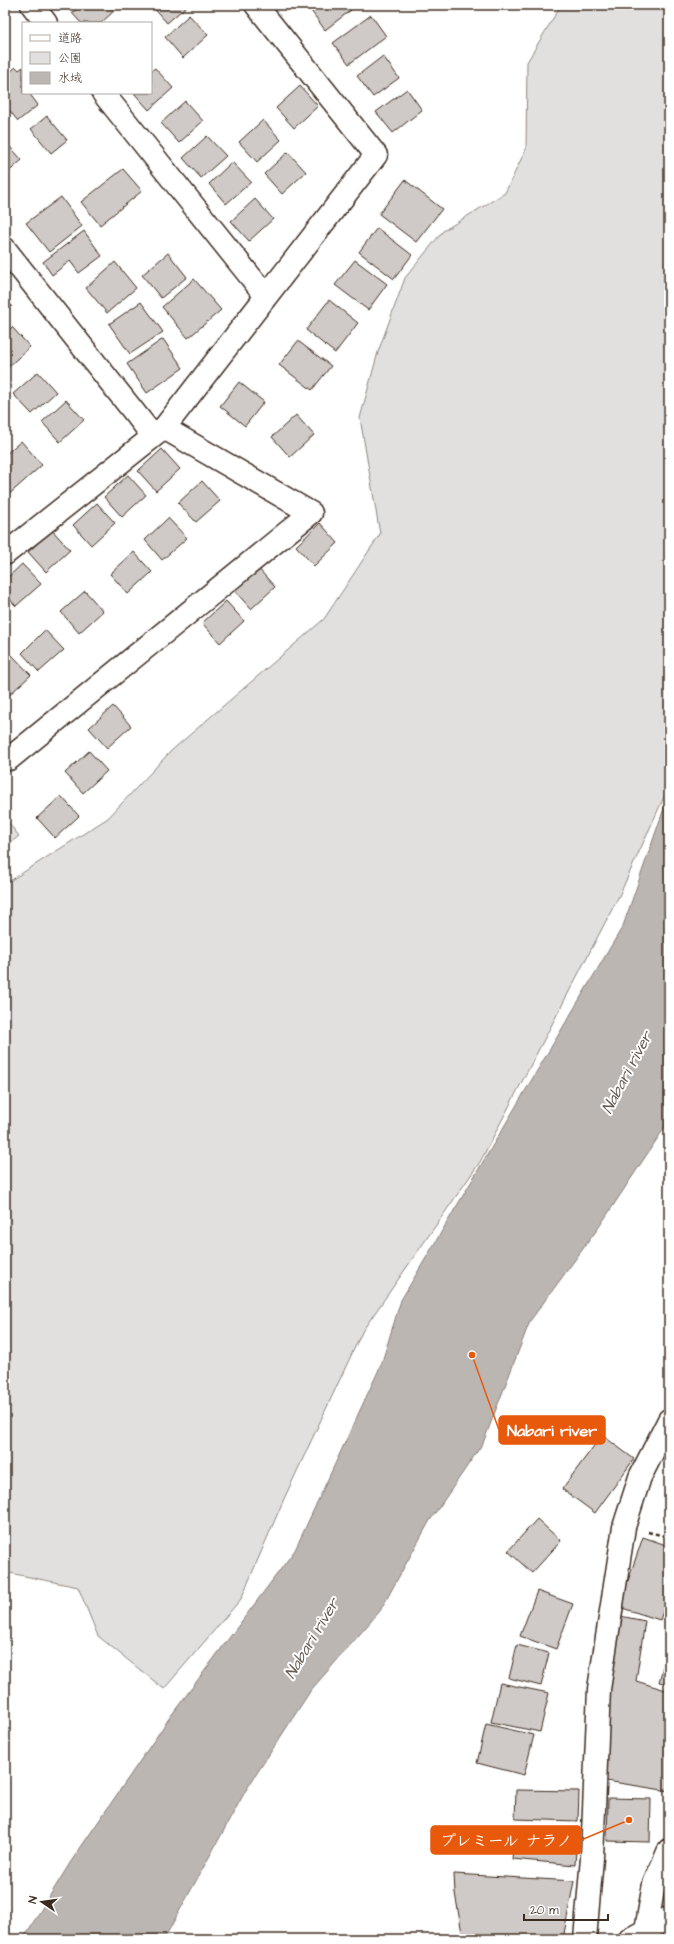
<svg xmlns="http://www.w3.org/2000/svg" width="674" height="1944" viewBox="0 0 674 1944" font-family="'Architects Daughter','Klee One',sans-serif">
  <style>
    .green { fill: #e2e0de; stroke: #8e857e }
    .water { fill: #bcb6b3; stroke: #887e77 }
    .building { fill: #cfcac7; stroke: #3b2a1e }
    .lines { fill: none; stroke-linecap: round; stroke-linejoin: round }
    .street-casing { stroke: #3b2a1e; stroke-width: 25 }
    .path { stroke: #3b2a1e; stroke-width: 2.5; stroke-dasharray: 4 3; stroke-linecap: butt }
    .street { stroke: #fff; stroke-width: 22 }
    .labels { text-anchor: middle; stroke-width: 4; stroke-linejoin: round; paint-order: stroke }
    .water-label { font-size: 16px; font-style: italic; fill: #685b52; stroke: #fff }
    .leader { fill: none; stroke: #e8590c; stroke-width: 1.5 }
    .callout-dot { fill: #e8590c; stroke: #fff; stroke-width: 1.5 }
    .callout { fill: #e8590c; stroke: #e8590c; stroke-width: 1.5 }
    .callout-label { font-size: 16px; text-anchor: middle; font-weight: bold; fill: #fff }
  </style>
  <rect width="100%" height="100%" fill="#fff"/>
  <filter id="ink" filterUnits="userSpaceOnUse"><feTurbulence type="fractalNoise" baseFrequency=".025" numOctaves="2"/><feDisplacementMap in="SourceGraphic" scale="8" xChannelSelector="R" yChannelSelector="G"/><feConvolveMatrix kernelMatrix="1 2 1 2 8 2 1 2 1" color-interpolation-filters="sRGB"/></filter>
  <g filter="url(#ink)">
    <!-- green -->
    <path class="green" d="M561 5H669V786L619 896 480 1162 363 1330 283 1501 241 1599 164 1689 98 1636 78 1587 5 1572V884L108 818 171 751 324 619 380 534 360 418 378 352 405 278 443 231 505 193 526 149 527 62Z
      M5 818 19 836 5 847Z"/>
    <!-- water -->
    <path class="water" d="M669 794V1110L665 1127 599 1227 530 1321 483 1443 429 1522 380 1611 311 1690 246 1790 164 1939H23L70 1863 170 1717 295 1550 381 1365 401 1300 623 926Z"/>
    <!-- building -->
    <path class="building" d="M81 5H109L114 11 101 23H81L72 13Z
      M151 5H188L167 23Z
      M313 5H347L351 10 325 30 309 8Z
      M189 15 208 35 183 58 165 37Z
      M371 15 386 36 349 64 333 43Z
      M383 56 399 78 373 97 357 76Z
      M16 67 19 70 23 67V93H29L38 105 18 121 5 105V76Z
      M155 68 173 88 149 110 134 93H151V71Z
      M300 86 318 106 294 128 276 108Z
      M407 89 422 110 393 133 376 112Z
      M185 101 203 121 179 143 161 123Z
      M47 116 67 140 51 153 31 129Z
      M263 120 281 140 257 162 239 142Z
      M207 136 226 156 201 178 183 158Z
      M5 141 22 160 5 175Z
      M288 152 306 172 282 194 264 174Z
      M232 162 251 182 226 204 209 184Z
      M123 169 142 191 100 225 81 202Z
      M405 180 442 209 416 242 379 214Z
      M61 197 82 226 49 252 26 223Z
      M255 199 273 219 249 241 231 221Z
      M377 228 412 255 394 279 359 252Z
      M84 231 102 256 79 273 70 261 52 275 43 262Z
      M168 253 187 277 161 298 142 275Z
      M355 260 387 284 368 310 335 285Z
      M115 262 136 288 107 313 86 288Z
      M194 279 221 310 188 338 162 307Z
      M5 298 12 306 5 313Z
      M329 300 358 323 335 353 306 330Z
      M141 302 163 332 130 354 109 324Z
      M12 327 30 347 6 369 5 334Z
      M163 339 183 368 147 393 127 364Z
      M298 341 331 366 312 390 279 365Z
      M38 372 56 392 32 414 13 394Z
      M239 382 264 402 245 426 220 406Z
      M66 400 84 420 60 442 42 422Z
      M296 415 314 435 290 457 272 437Z
      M21 441 42 465 5 498V455Z
      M162 449 180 469 156 491 138 471Z
      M128 475 146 495 122 517 104 497Z
      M202 481 220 501 196 522 178 503Z
      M97 503 115 523 91 545 73 525Z
      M168 518 187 538 162 560 145 540Z
      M320 523 338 543 314 566 296 546Z
      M52 530 70 550 46 572 28 552Z
      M134 552 152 572 128 594 110 574Z
      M22 564 41 584 16 606 5 594V580Z
      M257 567 275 587 251 609 233 589Z
      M85 591 103 611 79 633 61 612Z
      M226 601 244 621 220 643 202 623Z
      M45 630 64 650 39 672 22 653Z
      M12 655 31 675 7 697 5 695V661Z
      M113 706 131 726 107 748 89 728Z
      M89 751 107 771 83 793 65 773Z
      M61 796 79 816 55 838 37 818Z
      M602 1435 634 1459 595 1513 562 1489Z
      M537 1519 561 1541 532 1573 508 1551Z
      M643 1537 669 1546V1594L660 1620 619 1607Z
      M537 1591 573 1604 556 1649 520 1636Z
      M615 1615 645 1621 636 1681 669 1691V1791L600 1780Z
      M669 1644V1684L659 1682Z
      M517 1645 549 1653 541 1686 509 1678Z
      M500 1683 549 1693 540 1732 491 1722Z
      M486 1724 534 1735 524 1775 477 1763Z
      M516 1790 579 1791 578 1821 515 1819Z
      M608 1798 651 1799 650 1842 607 1841Z
      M515 1829 577 1834 575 1865 512 1859Z
      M454 1874 574 1881 563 1939H463L455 1893Z"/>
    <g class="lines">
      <!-- street casing -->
      <g class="street-casing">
        <path id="street" d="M32 5 46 23
          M103 93 266 296
          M5 249 153 436
          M5 554 164 428 376 155 256 5
          M5 756 9 759 311 513 164 428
          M646 1930 654 1884 669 1850
          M585 1939 592 1858 599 1689 624 1527 640 1477 669 1420
          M630 1939 669 1918"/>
      </g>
      <!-- path -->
      <path class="path" d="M648 1532 669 1537"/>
      <!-- street -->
      <use href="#street" class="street"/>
    </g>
  </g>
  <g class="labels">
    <!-- water labels -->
    <g class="water-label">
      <text transform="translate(626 1072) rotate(-62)" y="6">Nabari river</text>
      <text transform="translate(311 1638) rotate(-59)" y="6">Nabari river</text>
    </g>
  </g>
  <!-- callouts -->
  <path class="leader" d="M472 1355L499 1430M629 1820L581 1840"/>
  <g class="callout-dot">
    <circle cx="472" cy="1355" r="4"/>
    <circle cx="629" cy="1820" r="4"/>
  </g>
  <g class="callout">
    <rect x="499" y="1416" width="106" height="28" rx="4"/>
    <rect x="431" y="1826" width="150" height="28" rx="4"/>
  </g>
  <g class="callout-label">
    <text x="552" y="1436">Nabari river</text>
    <text x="506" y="1846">プレミール ナラノ</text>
  </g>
  <!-- margin -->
  <rect width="674" height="1944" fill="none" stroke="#fff" stroke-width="20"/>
  <rect x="10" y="10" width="654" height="1924" fill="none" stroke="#3b2a1e" stroke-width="1.5" filter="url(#ink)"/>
  <!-- legend -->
  <rect x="22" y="22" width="130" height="72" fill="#ffffff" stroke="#b1aaa5"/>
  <rect x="30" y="35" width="20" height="6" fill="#ffffff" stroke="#b1aaa5"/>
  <text x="58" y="42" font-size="12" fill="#3b2a1e">道路</text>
  <rect x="30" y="52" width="20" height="12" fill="#e2e0de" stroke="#b1aaa5"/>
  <text x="58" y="62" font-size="12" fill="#3b2a1e">公園</text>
  <rect x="30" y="72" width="20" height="12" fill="#bcb6b3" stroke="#b1aaa5"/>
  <text x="58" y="82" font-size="12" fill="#3b2a1e">水域</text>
  <!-- north arrow -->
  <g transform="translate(42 1902) rotate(283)" stroke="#ffffff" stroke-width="3" paint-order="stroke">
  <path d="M0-3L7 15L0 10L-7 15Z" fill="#3b2a1e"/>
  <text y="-6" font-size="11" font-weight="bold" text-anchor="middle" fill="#3b2a1e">N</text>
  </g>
  <!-- scale -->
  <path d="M524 1914v6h84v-6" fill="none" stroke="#3b2a1e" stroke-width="2"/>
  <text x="530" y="1914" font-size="12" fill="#3b2a1e" stroke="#ffffff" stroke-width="3" paint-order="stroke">20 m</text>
</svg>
